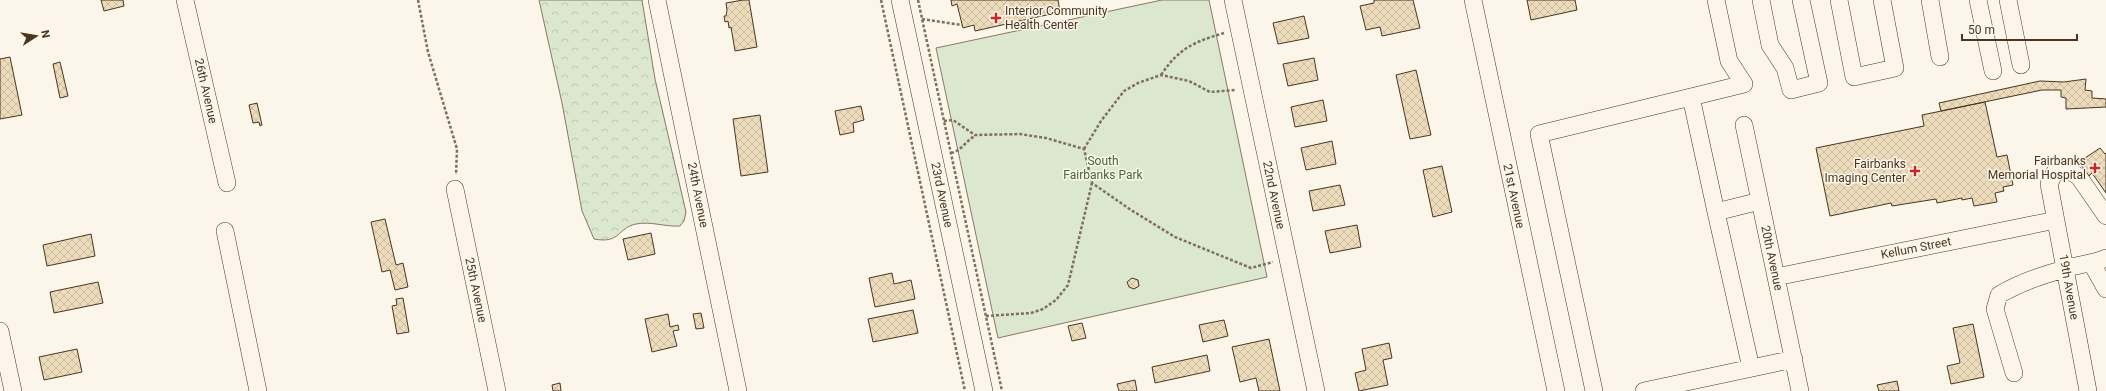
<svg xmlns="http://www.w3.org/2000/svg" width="2106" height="391" viewBox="0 0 2106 391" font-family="Roboto,sans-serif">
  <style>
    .green { fill: #dce7d0; stroke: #887966 }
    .forest { fill: url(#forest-crowns); stroke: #887966 }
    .building { fill: url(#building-cross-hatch); stroke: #4a3520 }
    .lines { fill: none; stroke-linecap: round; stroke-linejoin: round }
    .minor-casing { stroke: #4a3520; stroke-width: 18 }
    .path { stroke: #7f6f5c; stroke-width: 2.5; stroke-dasharray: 3 2; stroke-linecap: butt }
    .minor { stroke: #fbf6e9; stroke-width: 17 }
    .poi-dot { fill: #c62828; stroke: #fbf6e9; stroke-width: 1.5 }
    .labels { text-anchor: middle; stroke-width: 3; stroke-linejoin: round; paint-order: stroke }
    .poi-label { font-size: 12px; fill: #4a3520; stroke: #fbf6e9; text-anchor: end }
    .street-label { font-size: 12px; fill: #4a3520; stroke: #fbf6e9 }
    .park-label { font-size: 12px; fill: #436837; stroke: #fbf6e9 }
  </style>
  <defs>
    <pattern id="forest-crowns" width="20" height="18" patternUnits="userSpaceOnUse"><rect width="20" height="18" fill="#dce7d0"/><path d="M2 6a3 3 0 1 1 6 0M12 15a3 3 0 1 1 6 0" fill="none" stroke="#bec7b2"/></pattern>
    <pattern id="building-cross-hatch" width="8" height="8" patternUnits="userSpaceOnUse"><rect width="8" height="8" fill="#ecdcbc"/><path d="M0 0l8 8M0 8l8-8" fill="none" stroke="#ccbda1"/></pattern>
  </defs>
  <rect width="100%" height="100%" fill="#fbf6e9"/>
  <!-- green -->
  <path class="green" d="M1162 0H1209L1267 277 998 338 936 48Z"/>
  <!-- forest -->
  <path class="forest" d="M539 0H642L655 79 686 212 684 221 680 226C665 227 651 221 636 224 617 228 621 244 594 239L582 211 562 103Z"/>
  <!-- building -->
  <path class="building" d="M101 0H123L124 6 104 11Z
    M743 0H749L757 47 735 51 731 27 729 28 728 21 725 22 724 16H726L727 10 726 3Z
    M951 0H1058L1060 12 975 31 974 25 963 28 957 4 952 6Z
    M1374 0H1413L1420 28 1382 36 1380 27 1366 30 1360 6 1374 3Z
    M1527 0H1575L1577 10 1531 20Z
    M1304 16 1309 38 1278 44 1273 23Z
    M10 57 22 115 0 119V59Z
    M1314 58 1318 80 1288 86 1283 64Z
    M60 62 68 96 60 98 53 64Z
    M1416 70 1431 135 1410 139 1396 75Z
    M2086 79 2085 90 2092 91V98L2106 99V107L2066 109V98L2061 97V90H2042L1941 111 1939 103 2040 81 2064 82Z
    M1323 100 1327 121 1295 127 1291 107Z
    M1985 102 1997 157 2007 155 2013 185 2003 187 2004 191 1995 193 1997 202 1974 206 1972 198 1962 200V198L1937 203 1936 199 1892 206 1891 203 1830 216 1816 148 1924 126 1922 115Z
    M257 103 262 125 260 126 259 122 253 123 249 105Z
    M861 106 864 120 853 123 854 132 840 135 835 111Z
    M760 115 768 172 741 176 733 119Z
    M1332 141 1336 164 1306 170 1301 148Z
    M2100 148 2105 154 2106 153V193L2092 173 2089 176 2079 162Z
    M1442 166 1452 212 1433 217 1423 170Z
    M1340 185 1345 205 1313 211 1309 191Z
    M385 219 396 265 403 263 408 287 395 290 390 270 382 272 371 222Z
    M1357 225 1361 247 1330 253 1325 231Z
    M651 233 655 254 628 260 623 239Z
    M91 234 95 256 47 266 43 245Z
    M892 273 894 284 911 280 915 299 875 307 869 278Z
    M1132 278 1138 280 1139 286 1134 289 1129 287 1127 282Z
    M98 282 103 303 54 313 50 292Z
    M403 298 409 332 397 334 392 306 397 305 396 299Z
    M913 310 918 333 873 342 868 319Z
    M701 313 704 328 696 329 693 314Z
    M668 314 670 327 678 325 679 330 673 331 677 346 652 352 645 319Z
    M1224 320 1228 336 1203 342 1199 325Z
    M1082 323 1086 338 1072 341 1068 326Z
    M1973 324 1984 377 1951 384 1947 366 1960 363 1953 328Z
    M1269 339 1280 391H1259L1256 378 1240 382 1232 347Z
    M1389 343 1392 358 1383 360 1388 385 1359 391 1355 373 1366 370 1362 349Z
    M77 349 82 372 44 380 39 357Z
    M1207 355 1210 371 1155 383 1152 367Z
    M1135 380 1137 391H1119L1117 384Z
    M1897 381 1899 391H1879L1877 385Z
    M560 383 561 391H553L552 385Z"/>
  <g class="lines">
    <!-- minor casing -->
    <g class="minor-casing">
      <path id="minor" d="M185 0 227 183
        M657 0 738 391
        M900 0 984 391
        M1233 0 1316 391
        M1473 0 1556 391
        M1761 0 1770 45 1785 68 1791 90 1819 83 1801 0
        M1839 0 1854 77 1895 68 1882 0
        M1930 0 1940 57
        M1978 0 1993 71
        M2008 0 2021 65
        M1691 97 1744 84 1729 61 1716 0
        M1744 125 1800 391
        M455 189 497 391
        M1716 212 1751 368
        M225 231 258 391
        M2092 264 2106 289
        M1776 277 2056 220
        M0 331 13 391
        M2014 373 1995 309 1999 295C2019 283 2042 275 2065 269 2079 264 2092 264 2106 258
        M1594 391 1539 134 1691 97 1716 212 1760 201
        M1644 391 1794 359
        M2088 391 2049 184 2055 172 2069 170 2079 177 2106 216"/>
    </g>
    <!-- path -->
    <path class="path" d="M418 0 428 52 457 149 456 175
      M881 0 965 391
      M918 0 1002 391
      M922 19 962 25
      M1161 75C1179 48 1194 42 1224 33
      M944 121 953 120 975 135 1020 134 1046 138 1084 149 1092 183 1131 210 1175 237 1251 268 1273 262
      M1084 149 1101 121 1124 91 1138 83 1161 75 1189 81 1210 92 1236 90
      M951 153C962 151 966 140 975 136
      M986 316 1031 313 1043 309 1056 300 1068 285 1092 183"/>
    <!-- minor -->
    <use href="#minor" class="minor"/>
  </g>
  <!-- markers -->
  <g class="poi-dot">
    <path d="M994 12h4v4h4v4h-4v4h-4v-4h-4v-4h4z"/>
    <path d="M2093 162h4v4h4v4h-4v4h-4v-4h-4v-4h4z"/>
    <path d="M1913 165h4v4h4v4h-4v4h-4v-4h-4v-4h4z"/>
  </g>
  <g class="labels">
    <!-- poi labels -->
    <g class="poi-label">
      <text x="1005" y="15" text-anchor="start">Interior Community<tspan x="1005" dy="14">Health Center</tspan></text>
      <text x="2086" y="165">Fairbanks<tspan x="2086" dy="14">Memorial Hospital</tspan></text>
      <text x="1906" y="168">Fairbanks<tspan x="1906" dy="14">Imaging Center</tspan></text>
    </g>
    <!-- street labels -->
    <g class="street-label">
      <text transform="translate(206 91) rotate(77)" y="4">26th Avenue</text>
      <text transform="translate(698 195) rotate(79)" y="4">24th Avenue</text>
      <text transform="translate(942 195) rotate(78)" y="4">23rd Avenue</text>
      <text transform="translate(1274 195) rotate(78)" y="4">22nd Avenue</text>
      <text transform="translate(1514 196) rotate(78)" y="4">21st Avenue</text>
      <text transform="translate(1916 248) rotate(-11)" y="4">Kellum Street</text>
      <text transform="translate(1772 258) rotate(78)" y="4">20th Avenue</text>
      <text transform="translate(2069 287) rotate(80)" y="4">19th Avenue</text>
      <text transform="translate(476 290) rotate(78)" y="4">25th Avenue</text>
    </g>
    <!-- park labels -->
    <g class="park-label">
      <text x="1103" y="165">South<tspan x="1103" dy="14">Fairbanks Park</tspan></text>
    </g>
  </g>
  <!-- north arrow -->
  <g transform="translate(36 36) rotate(78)" stroke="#fbf6e9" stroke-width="3" paint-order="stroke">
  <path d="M0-3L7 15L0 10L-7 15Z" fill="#4a3520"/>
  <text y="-6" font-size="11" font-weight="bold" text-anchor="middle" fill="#4a3520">N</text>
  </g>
  <!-- scale -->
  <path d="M1962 34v6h115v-6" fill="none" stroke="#4a3520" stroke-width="2"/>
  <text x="1968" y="34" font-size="12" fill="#4a3520" stroke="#fbf6e9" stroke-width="3" paint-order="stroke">50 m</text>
</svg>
